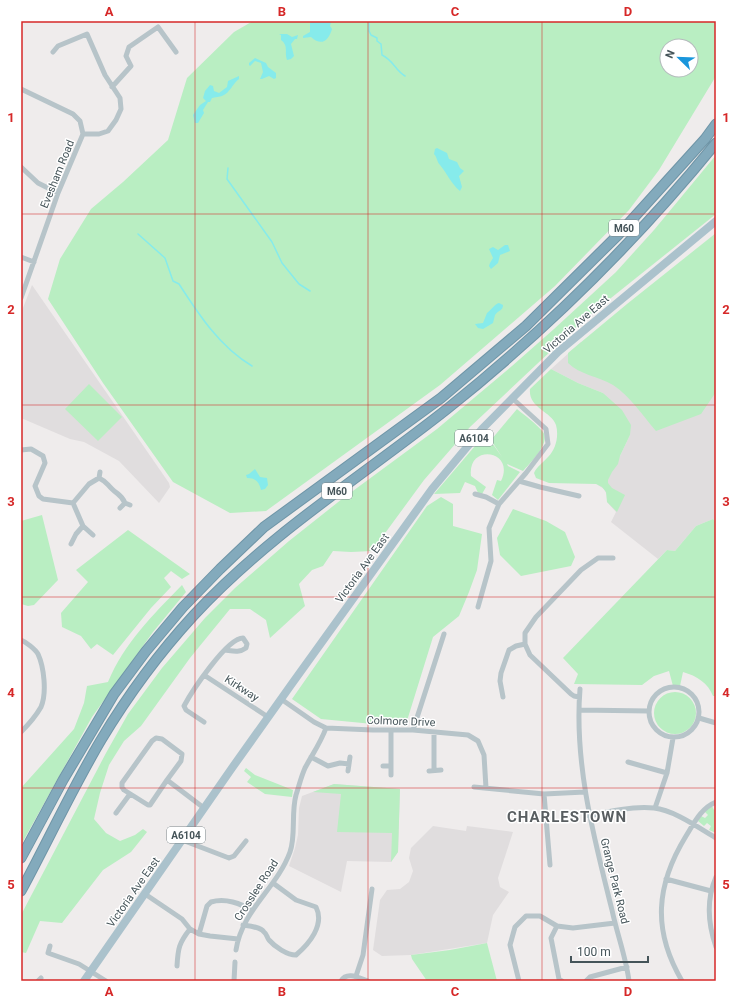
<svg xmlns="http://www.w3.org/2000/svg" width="737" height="1002" viewBox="0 0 737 1002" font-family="Roboto,sans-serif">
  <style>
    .education { fill: #e0ddde }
    .green { fill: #b9eec2; fill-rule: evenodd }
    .water { fill: #86ebeb }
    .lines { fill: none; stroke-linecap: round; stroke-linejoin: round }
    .stream { stroke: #86ebeb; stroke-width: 1.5 }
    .highway-casing { stroke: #6f95a7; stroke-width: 11 }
    .street { stroke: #b7c4c9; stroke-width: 5 }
    .primary { stroke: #abc2cc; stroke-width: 8 }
    .highway { stroke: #83aabc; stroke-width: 9 }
    .grid { fill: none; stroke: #d62828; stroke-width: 1; stroke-opacity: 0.55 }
    .labels { text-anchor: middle; stroke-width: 3; stroke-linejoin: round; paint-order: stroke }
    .shield { fill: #fff; stroke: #7d878b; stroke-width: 1 }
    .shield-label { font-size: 10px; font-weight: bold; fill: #455459 }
    .street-label { font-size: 11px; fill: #455459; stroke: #fff }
    .district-label { font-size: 15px; font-weight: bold; letter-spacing: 1px; fill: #595e61; stroke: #fff }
    .neatline { fill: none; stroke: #d62828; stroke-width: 1.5 }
    .grid-label { font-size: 13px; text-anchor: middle; font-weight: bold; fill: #d62828 }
  </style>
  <rect width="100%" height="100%" fill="#efecec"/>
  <!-- education -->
  <path class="education" d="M32 285 169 483 170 487 159 503 119 461 84 442 70 439 21 418V313Z
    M581 342 716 390V522L713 519 696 526 675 551 667 550 658 559 611 522 616 512 607 502V495L604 489 598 485 620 456 630 435 603 393 578 383 551 369Z
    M334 784 400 789 398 852 391 862 347 861 341 892 289 866 295 848 298 835 299 808 302 796Z
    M433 826 466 831 467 826 513 832 498 878 500 887 509 892 493 915 487 943 411 955 382 956 373 950 380 900 387 890 400 889 409 882 413 871 409 858 411 848Z"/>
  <!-- green -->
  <path class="green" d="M253 21H716V76L659 170 629 210 555 286 440 385 266 511 230 513 173 482 103 383 48 299 60 259 91 209 123 182 168 140 187 78 234 32ZM667 46H691V70H667Z
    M716 155V214L586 318 470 427 424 480 372 551 351 552 333 551 323 566 312 570 299 584 305 606 270 638 266 620 250 609H230L190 658 141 726 124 741 109 765 100 793 94 819 106 833 120 841 135 835 143 829 147 832 131 852 103 870 62 923 40 921 26 953 21 952V915L106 753 128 714 162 668 205 618 235 588 289 541 342 499 437 429 512 366 554 329 616 272 654 230Z
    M716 233V392L701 414 656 431C643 416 630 396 613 385 598 376 580 375 568 363V353L627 304Z
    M551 369 578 383 603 393 622 410 631 425 630 435 620 456 618 464 612 472 608 480V483L612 488 625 495 617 512 607 502 606 492 602 487 596 484 549 483 536 478 534 473C537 466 543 463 548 457 556 449 559 436 556 425 551 411 528 408 530 389Z
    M89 384 122 417 98 441 65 409Z
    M517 409C524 415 537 424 543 432 551 443 530 463 523 471L507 464 508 466 520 472 498 500 492 495 497 480 501 481C516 450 467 443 471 476L486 487 482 494 478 493 475 486 465 482 460 493 434 494 481 439 490 440 502 457 491 440Z
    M441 497 453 504V526L482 534 477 570 469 592 459 616 433 637 406 724H373L321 719 292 699 427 506Z
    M513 509 546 521 565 532 575 557 571 566 521 576 500 555 497 538Z
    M42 515 58 580 34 605 28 606 21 604V521Z
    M713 519 716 522V696H713C708 683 697 676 683 672L680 686H673L669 671 654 676 642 685 574 684 578 674 563 658 667 550 675 551 696 526Z
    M128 530 190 574 182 579 171 571 164 578 171 587 151 608 113 655 97 644 91 649 81 636 62 627 61 613 88 582 76 570Z
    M182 585 186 592 153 632 92 717 21 845V788L74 729 84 703 87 686 108 682C125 642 152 616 182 585Z
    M654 713a21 21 0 1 1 42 0a21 21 0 1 1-42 0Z
    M246 768 255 775 293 790 292 797 265 794 247 782 251 777 244 771Z
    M334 784 400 789 398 852 391 862 392 833 337 832 341 794 313 792Z
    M712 806 714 810 716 809V833L709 830 711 826 707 823 704 826 698 821 701 816 705 818 708 815 704 811Z
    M487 943 497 981H427L412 959 411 955 450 950Z"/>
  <!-- water -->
  <path class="water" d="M313 21H330L331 22 330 26 332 29C328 42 321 46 311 37L303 38V36L310 32V23Z
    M279 34H287L292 37 298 35 297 39H295L291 44 294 56 291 59 287 60C284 52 289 46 281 40V35Z
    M255 58 266 63 268 67 276 73V78L274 79 269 76 262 79H260L263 72 261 63 255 61 250 66 249 65V63Z
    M239 76V79C233 83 230 93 222 96 220 97 215 97 212 98L210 102H208L203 110 204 113 198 123H195L193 115 200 105 206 101 203 98 205 91 210 85 213 86 214 91 219 93 227 87 228 81Z
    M437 148 447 153 449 159 457 162 460 168 464 171 459 176 462 187 460 191C451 184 447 173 440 165 437 162 437 157 434 154L435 149Z
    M505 245H508L510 251 500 255 498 263 491 269 489 266 490 263 493 258 489 249 493 247 498 250Z
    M499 303 503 305C503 311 498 310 495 315L493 323 483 329 478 328 475 324 483 323 487 313C491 310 495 304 499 303Z
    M255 469 260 477 267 478 268 485 265 489 261 490C259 482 256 478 247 478L246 475 249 474Z"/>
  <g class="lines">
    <!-- stream -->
    <path class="stream" d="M365 21H369V31L371 35 377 38V41L381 44 382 55C393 60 395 70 405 76
      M228 168 227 179 272 242 282 263 299 284 310 291
      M138 234 165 258 173 281 179 284C199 315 220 347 252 366"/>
    <!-- highway casing -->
    <g class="highway-casing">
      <path id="highway" d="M21 858 63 780 114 694 146 651 183 607 220 569 264 527 441 398 526 326 618 235 705 139 716 124
        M21 891C48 841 72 789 101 740 128 695 159 653 194 615 269 534 361 477 447 409 546 330 636 241 716 143"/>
    </g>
    <!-- street -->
    <path class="street" d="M53 52 58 46 87 34 105 75 120 98 121 109 116 120 108 131 99 134H83
      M112 87 131 66 126 56 129 47 158 27 176 52
      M21 89 73 114 80 121 83 134 58 193 21 298
      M21 167 38 183 58 193
      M21 257 34 262
      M21 450 31 449 43 456 45 463 35 486 39 496 43 499 73 503 83 526 93 535
      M99 478 100 472
      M519 481 540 487 579 496
      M475 494 486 497 499 504
      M73 503 89 484 99 478C107 482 106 483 112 489 118 495 121 494 125 503
      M120 508 125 503 130 505
      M71 544 76 534 83 526
      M478 607 491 561 489 528 499 504 526 473 548 444 546 429 512 398
      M21 640C26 642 35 649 38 654 44 667 47 693 41 707 37 714 27 726 21 732
      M204 675 268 717
      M649 712a25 25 0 1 1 50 0a25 25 0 1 1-50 0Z
      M580 689C574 764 594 838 612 910 617 934 626 957 629 981
      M503 697 500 681 501 673 509 650 516 646 525 644
      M579 697 574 696 571 694 530 655 525 644V633L536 617 581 570 598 558H613
      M281 699 314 722 326 728 373 730H413L468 735 478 741 484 755 486 788
      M579 710 649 711
      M699 718 716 723
      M204 722 186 710 184 706C192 691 227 638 243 638L247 644 246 648C239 653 233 651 225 650
      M413 730 444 634
      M311 757 328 766 340 763 349 764
      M628 762 667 773
      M383 766H391
      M434 770V732
      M348 771 350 757
      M429 771 441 770
      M391 775V730
      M167 780 181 761 182 754 162 739 156 738 152 741 122 783V787L124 790 148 805H150L167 780 204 808
      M474 787 544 794 585 792
      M544 794 550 865
      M655 808 667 773 673 738
      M116 813 130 794
      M589 816C610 811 633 806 654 808 674 810 699 828 716 838
      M182 840 229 858 234 856 246 841
      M716 877C706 900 708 924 716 947
      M666 879 711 891
      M145 894 182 919 190 929 199 934 210 936 238 939
      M243 925C250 926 260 927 264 932 267 934 267 938 269 940 275 947 287 955 296 955 309 944 325 925 316 907L296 900 273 883
      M557 926 551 938 559 979 562 981
      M199 934 207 906 211 902C225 898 241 903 252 911
      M50 946 48 953 79 964 106 981
      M236 950C242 910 277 888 290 852 296 836 291 813 296 795 299 786 301 777 305 768 312 755 321 742 326 728
      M177 966C178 948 179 943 190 929
      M356 976 363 955 372 889
      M38 981 41 978
      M234 981 235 962
      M341 981C347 971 359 978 368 981
      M519 981 510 945 515 927 526 916H540L557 926 573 928 615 923
      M586 981 590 977 627 967
      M682 981C652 930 656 885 686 836 694 823 701 808 716 802"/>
    <!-- primary -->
    <path class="primary" d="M84 981 232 768 291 685 432 489 482 429 558 352 716 221"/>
    <!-- highway -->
    <use href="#highway" class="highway"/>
  </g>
  <!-- grid -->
  <path class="grid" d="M195 21V981M368 21V981M542 21V981M21 214H716M21 405H716M21 597H716M21 788H716"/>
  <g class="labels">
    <!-- shield labels -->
    <g class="shield">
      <rect x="609" y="220" width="30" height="16" rx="3"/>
      <rect x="455" y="430" width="38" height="16" rx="3"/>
      <rect x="322" y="483" width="30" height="16" rx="3"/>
      <rect x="167" y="827" width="38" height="16" rx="3"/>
    </g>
    <g class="shield-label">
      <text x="624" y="232">M60</text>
      <text x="474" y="442">A6104</text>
      <text x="337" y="495">M60</text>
      <text x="186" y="839">A6104</text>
    </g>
    <!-- street labels -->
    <g class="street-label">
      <text transform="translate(57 174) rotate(-68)" y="4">Evesham Road</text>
      <text transform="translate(576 324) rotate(-41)" y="4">Victoria Ave East</text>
      <text transform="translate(362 568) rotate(-54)" y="4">Victoria Ave East</text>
      <text transform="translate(242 688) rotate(33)" y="4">Kirkway</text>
      <text transform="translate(401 721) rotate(2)" y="4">Colmore Drive</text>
      <text transform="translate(615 881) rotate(76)" y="4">Grange Park Road</text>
      <text transform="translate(256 890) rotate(-57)" y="4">Crosslee Road</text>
      <text transform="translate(133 892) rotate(-55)" y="4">Victoria Ave East</text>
    </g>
    <!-- district labels -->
    <g class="district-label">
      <text x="567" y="822">CHARLESTOWN</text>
    </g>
  </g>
  <!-- border -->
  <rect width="737" height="1002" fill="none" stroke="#ffffff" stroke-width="44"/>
  <!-- north arrow -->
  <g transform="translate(679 58) rotate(293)"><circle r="19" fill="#ffffff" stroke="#b5bbbd"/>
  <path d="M0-3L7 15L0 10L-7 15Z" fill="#1996dc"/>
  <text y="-6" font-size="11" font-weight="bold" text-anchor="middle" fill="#455459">N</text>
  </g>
  <!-- scale -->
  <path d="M571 956v6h77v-6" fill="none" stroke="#455459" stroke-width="2"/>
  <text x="577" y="956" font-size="12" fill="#455459" stroke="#ffffff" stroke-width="3" paint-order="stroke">100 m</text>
  <rect x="22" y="22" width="693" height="958" class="neatline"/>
  <g class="grid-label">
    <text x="109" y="16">A</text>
    <text x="282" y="16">B</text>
    <text x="455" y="16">C</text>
    <text x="628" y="16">D</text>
    <text x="11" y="122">1</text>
    <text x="726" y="122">1</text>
    <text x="11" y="314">2</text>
    <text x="726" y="314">2</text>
    <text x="11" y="506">3</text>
    <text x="726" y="506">3</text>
    <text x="11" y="697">4</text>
    <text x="726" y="697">4</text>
    <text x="11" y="889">5</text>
    <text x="726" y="889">5</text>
    <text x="109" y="996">A</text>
    <text x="282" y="996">B</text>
    <text x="455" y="996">C</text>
    <text x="628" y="996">D</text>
  </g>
</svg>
